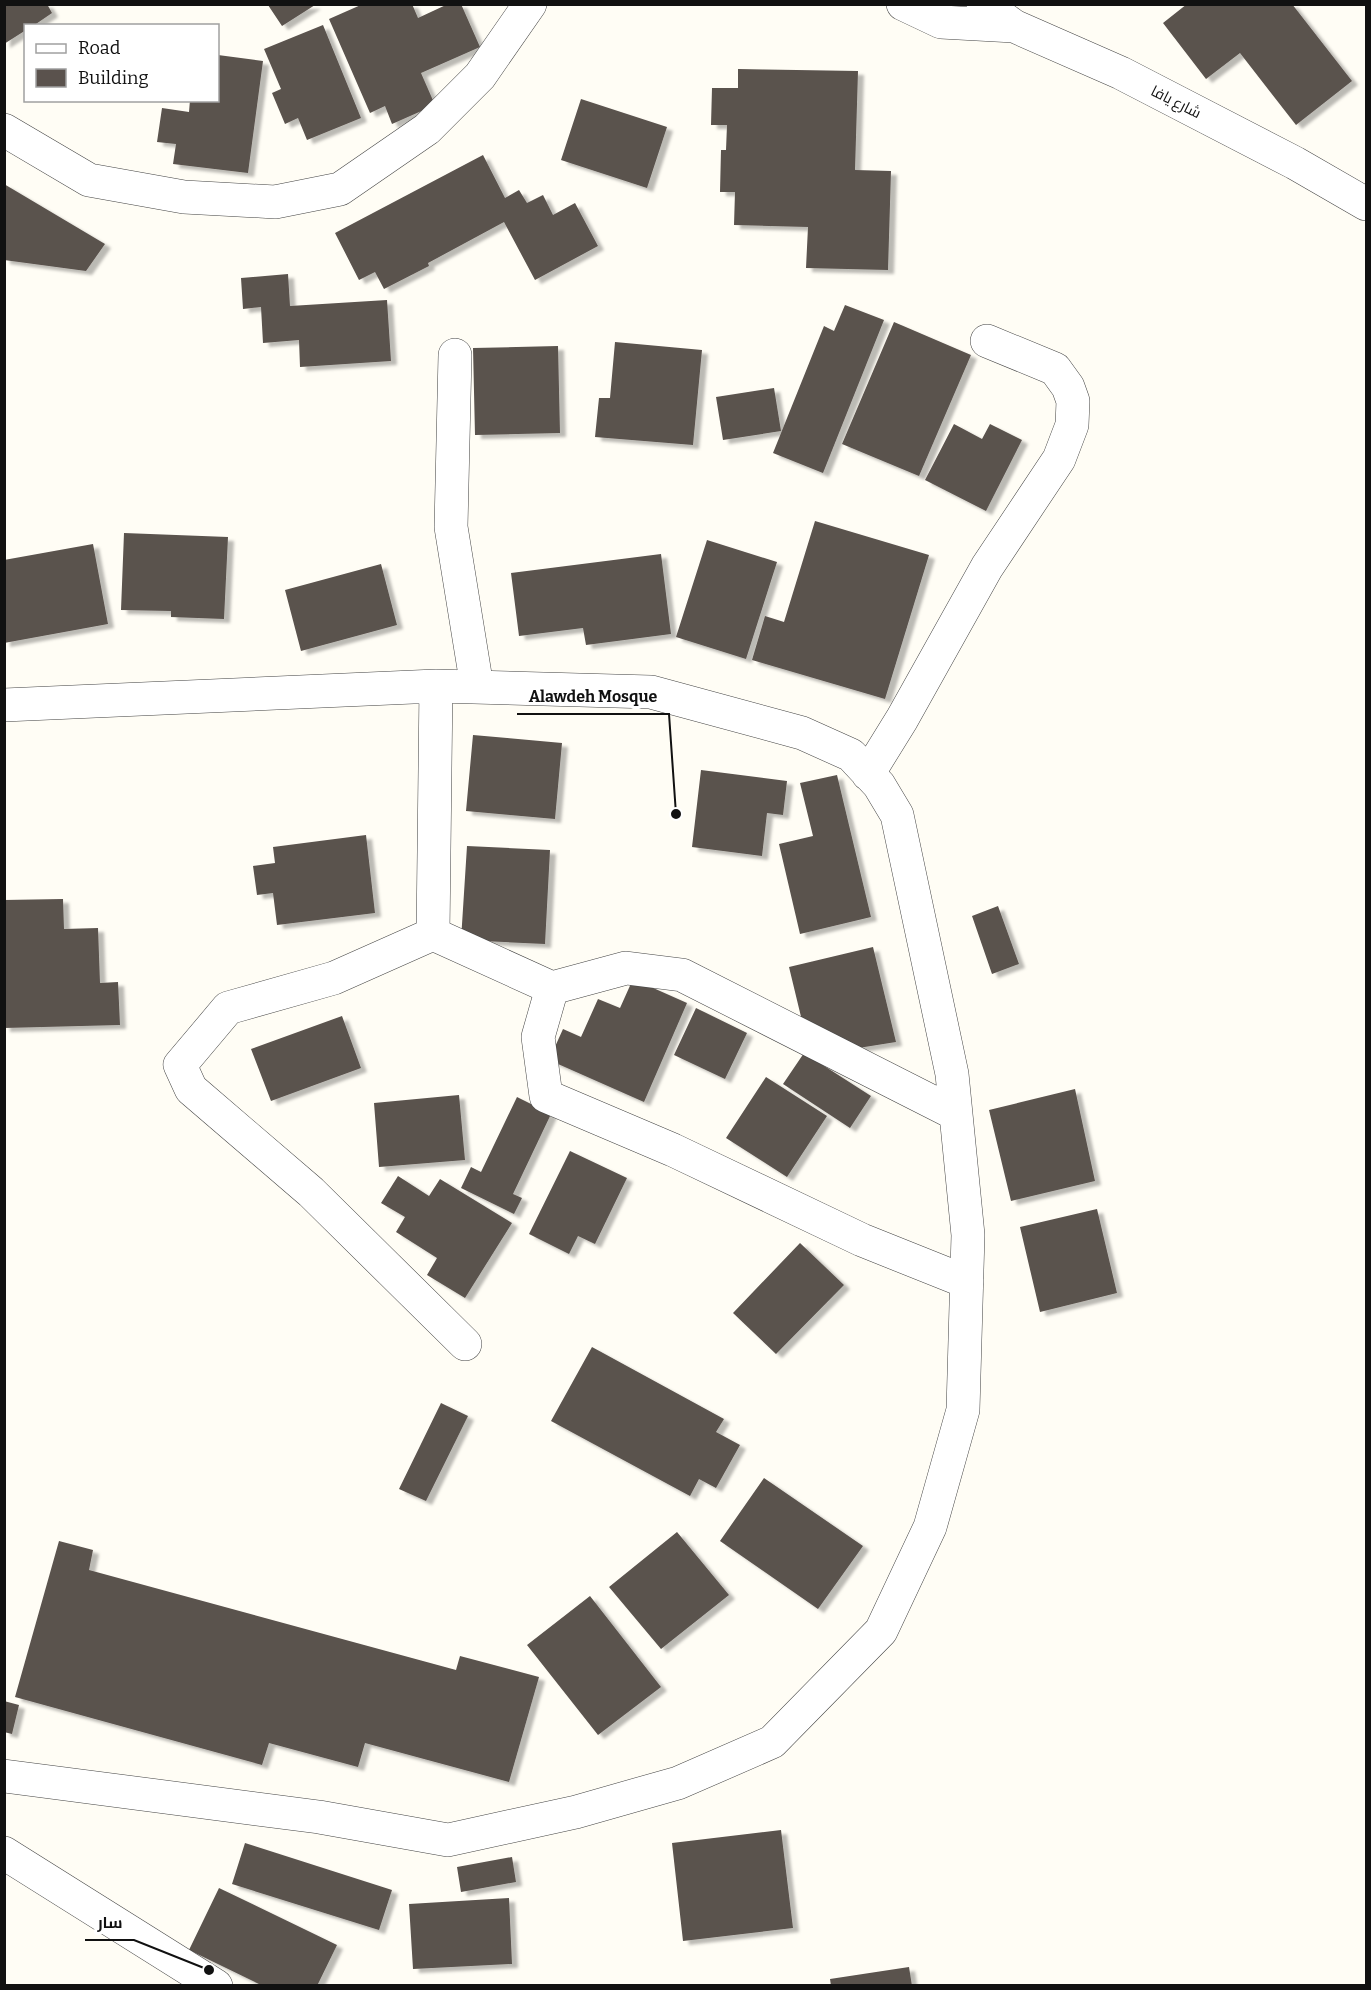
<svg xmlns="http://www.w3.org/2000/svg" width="1371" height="1990" viewBox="0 0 1371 1990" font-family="Bitter,Cairo,serif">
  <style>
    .building { fill: #5a524d; filter: url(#shadow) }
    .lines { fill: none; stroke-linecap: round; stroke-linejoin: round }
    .minor-casing { stroke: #444; stroke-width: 34 }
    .minor { stroke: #fff; stroke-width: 33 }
    .labels { text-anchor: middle; stroke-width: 6; stroke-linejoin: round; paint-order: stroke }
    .street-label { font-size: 15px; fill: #111; stroke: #fff }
    .leader { fill: none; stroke: #111; stroke-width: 2 }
    .callout-dot { fill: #111; stroke: #fff; stroke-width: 2 }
    .callout-label { font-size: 16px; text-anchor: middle; font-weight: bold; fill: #111; stroke: #fff; stroke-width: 6; stroke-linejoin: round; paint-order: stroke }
  </style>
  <defs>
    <filter id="shadow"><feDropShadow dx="6" dy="4" stdDeviation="1.5" flood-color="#0004"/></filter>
  </defs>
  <rect width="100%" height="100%" fill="#fffdf5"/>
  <!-- building -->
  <path class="building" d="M4 4H47L52 13 33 26H26V30L4 44Z
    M363 4H412L418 18 448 4H461L480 47 421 73 435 105 392 124 385 106 370 113 329 19Z
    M1187 4H1292L1352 81 1296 125 1240 53 1206 79 1163 23Z
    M268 5H315L282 26Z
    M323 25 361 118 307 140 298 118 285 124 272 93 281 89 264 49Z
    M218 55 263 61 248 173 173 164 176 144 157 142 162 108 189 112 190 100H218Z
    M738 69 858 71 855 170 891 171 888 270 806 268 808 227 734 225 735 192H720L721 150H726L727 125H711L712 88H738Z
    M581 99 667 127 647 188 561 160Z
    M483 155 505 198 519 190 527 203 543 195 553 215 575 203 598 246 535 280 504 222 428 263 429 266 384 289 375 272 359 280 335 233Z
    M4 184 105 244 86 271 4 260Z
    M288 274 290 306 387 300 391 361 300 367 299 340 263 343 261 307 243 309 241 278Z
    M845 305 884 320 823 473 773 453 824 326 834 331Z
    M894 322 971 355 919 476 842 444Z
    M615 342 702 350 693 445 595 437 599 398H610Z
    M558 346 560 433 475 435 473 348Z
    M774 388 781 431 723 440 716 397Z
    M954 424 982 439 990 424 1022 440 986 511 925 480Z
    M815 521 929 555 885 699 752 660 765 616 784 622Z
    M124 533 228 537 224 619 171 617V611L121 610Z
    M707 540 777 562 746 659 676 637Z
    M93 544 108 624 4 643V560Z
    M661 554 671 634 586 645 583 628 519 636 511 573Z
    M381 564 397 625 301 651 285 590Z
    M473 735 562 743 555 819 466 811Z
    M701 770 787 781 783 815 767 813 762 856 692 847Z
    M837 775 871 917 800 934 779 844 813 836 800 783Z
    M366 835 375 913 277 925 273 893 257 895 253 866 275 863 273 847Z
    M467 846 550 850 545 944 461 940Z
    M63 899 64 929 98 928 100 983 118 982 120 1025 4 1028V900Z
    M998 906 1019 964 992 974 972 916Z
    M873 947 896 1042 852 1049 803 1025 789 967Z
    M633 979 687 1003 644 1102 549 1060 563 1029 581 1037 598 999 620 1008Z
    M696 1008 747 1033 725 1079 674 1055Z
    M342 1016 361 1068 271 1101 251 1049Z
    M804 1053 871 1096 850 1128 783 1084Z
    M766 1077 827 1116 787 1177 726 1138Z
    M1075 1089 1095 1181 1011 1201 989 1110Z
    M459 1095 465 1160 379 1167 374 1103Z
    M517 1097 551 1114 513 1194 522 1198 514 1214 461 1188 471 1167 481 1172Z
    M570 1151 627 1178 595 1244 578 1236 569 1254 529 1234Z
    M398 1176 429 1196 440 1179 512 1223 465 1298 427 1275 437 1258 396 1232 405 1217 381 1203Z
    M1097 1209 1117 1293 1040 1312 1020 1227Z
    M800 1243 844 1285 776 1354 733 1313Z
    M592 1347 724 1419 716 1432 740 1445 716 1488 699 1479 690 1496 551 1421Z
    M441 1403 468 1416 426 1501 399 1489Z
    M764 1478 863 1546 818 1609 720 1541Z
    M677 1532 729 1595 661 1649 609 1587Z
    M59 1541 93 1550 89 1570 456 1670 460 1656 539 1677 509 1782 365 1743 358 1767 269 1743 262 1765 15 1697Z
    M590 1596 661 1687 598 1735 527 1645Z
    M4 1701 19 1705 12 1734 4 1732Z
    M781 1830 793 1928 683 1941 672 1843Z
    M245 1843 392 1890 379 1930 232 1884Z
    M512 1857 516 1882 461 1892 457 1867Z
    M219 1888 337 1945 317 1986H263L189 1950Z
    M509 1898 512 1964 413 1969 409 1904Z
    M909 1967 912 1986H831L830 1979Z"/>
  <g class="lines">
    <!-- minor casing -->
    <g class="minor-casing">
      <path id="minor" d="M903 4 941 22 1014 26
        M983 4 1014 26 1121 73 1295 163 1366 204
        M4 130 89 180 184 197 275 202 340 189 427 129 480 76 530 4
        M455 355 451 527 477 687
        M436 686 433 934 334 978 228 1008 180 1065 191 1089 311 1192 465 1344
        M4 705 436 686 651 692 802 733 851 755 879 785 897 815 952 1074 968 1235 963 1410 930 1527 881 1631 772 1742 678 1783 576 1812 448 1840 319 1817 4 1776
        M868 774 902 719 987 567 1059 459 1072 425 1073 401 1068 387 1055 369 987 341
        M433 934 552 988 626 968 682 975 956 1114
        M552 988 538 1037 546 1096 673 1150 862 1240 967 1282
        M4 1853 216 1986"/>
    </g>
    <!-- minor -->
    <use href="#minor" class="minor"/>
  </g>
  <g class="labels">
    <!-- street labels -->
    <g class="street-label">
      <text transform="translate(1176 102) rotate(27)" y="5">شارع يافا</text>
    </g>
  </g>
  <!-- callouts -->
  <path class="leader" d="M676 814L669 714H517M209 1970L134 1940H85"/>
  <g class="callout-dot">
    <circle cx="676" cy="814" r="6"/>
    <circle cx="209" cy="1970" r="6"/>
  </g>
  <g class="callout-label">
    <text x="593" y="702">Alawdeh Mosque</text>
    <text x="110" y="1928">سار</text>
  </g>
  <!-- border -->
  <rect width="1371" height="1990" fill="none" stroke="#111111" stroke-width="12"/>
  <!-- legend -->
  <rect x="24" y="24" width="195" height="78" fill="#ffffff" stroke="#a0a0a0" stroke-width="1.5"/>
  <rect x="36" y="44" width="30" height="9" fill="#ffffff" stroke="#a0a0a0" stroke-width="1.5"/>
  <text x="78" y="54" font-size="18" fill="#111111">Road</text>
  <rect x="36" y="69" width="30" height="18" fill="#5a524d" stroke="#a0a0a0" stroke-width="1.5"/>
  <text x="78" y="84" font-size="18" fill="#111111">Building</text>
</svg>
